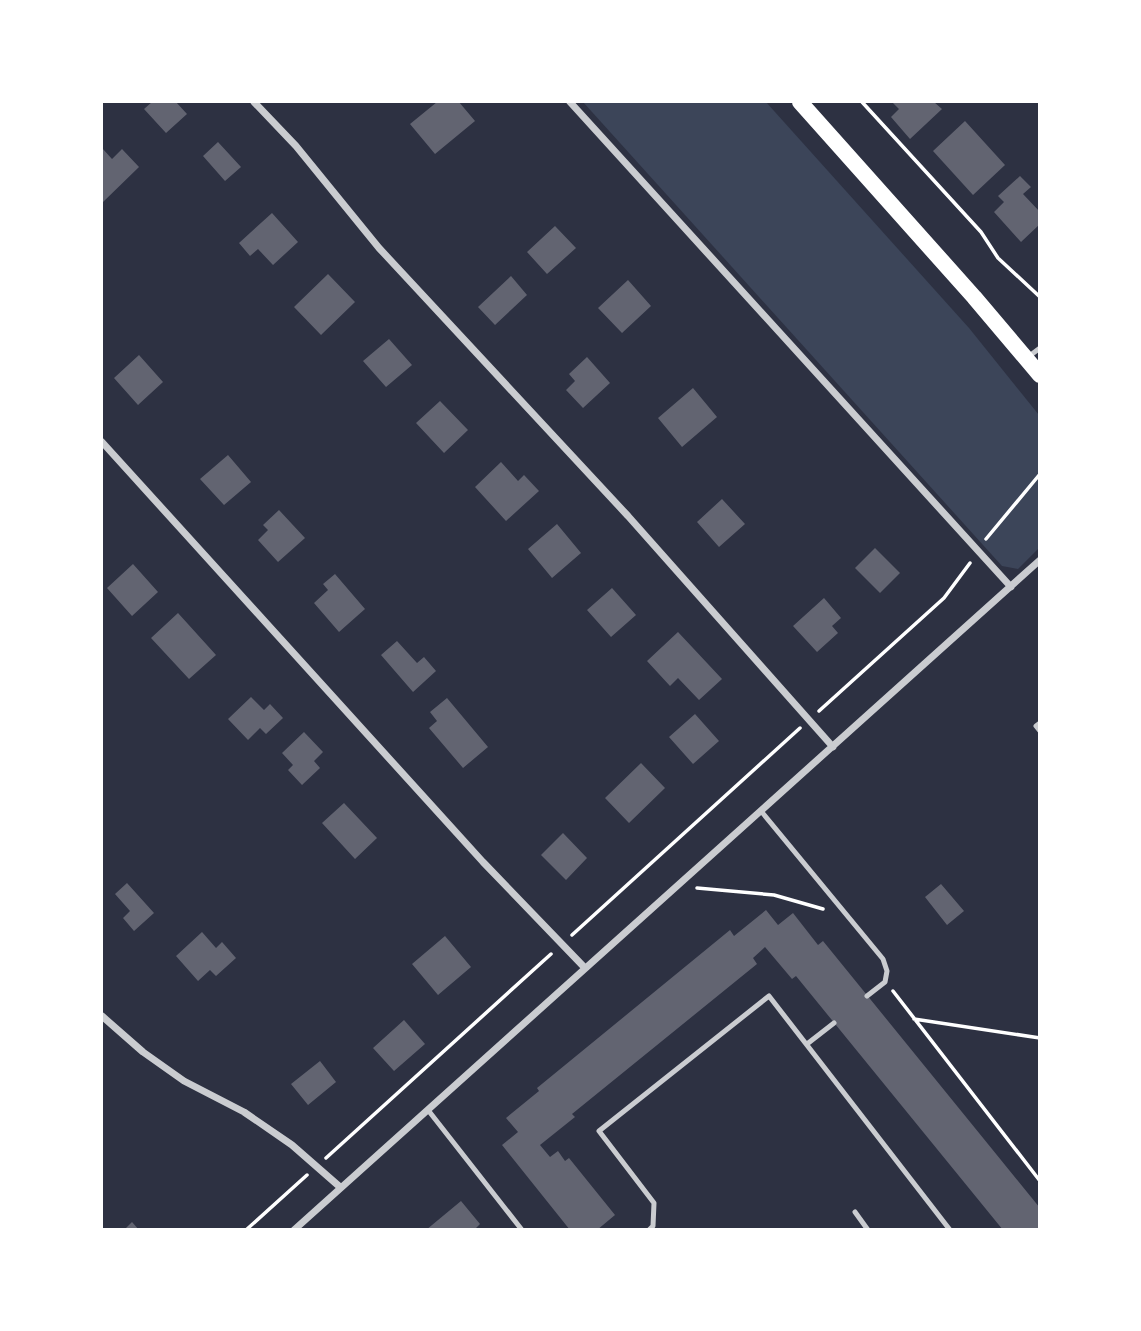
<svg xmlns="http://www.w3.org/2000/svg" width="1141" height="1331" viewBox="0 0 1141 1331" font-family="Commissioner,sans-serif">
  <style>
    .green { fill: #3c4559 }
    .building { fill: #626471 }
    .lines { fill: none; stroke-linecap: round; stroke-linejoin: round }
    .path { stroke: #fff; stroke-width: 3.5 }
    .service { stroke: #caccd0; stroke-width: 5 }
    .minor { stroke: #caccd0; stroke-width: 7 }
    .primary { stroke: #fff; stroke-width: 16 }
  </style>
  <rect width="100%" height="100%" fill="#2d3142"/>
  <!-- green -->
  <path class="green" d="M583 102H766L969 328 1039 415V548L1018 569 1002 566Z"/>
  <!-- building -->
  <path class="building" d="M152 102H176L187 114 166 133 144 109Z
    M437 102H459L475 121 435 154 410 124Z
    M892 102H934L942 109 910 139 891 117 899 109Z
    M965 121 1005 165 973 195 933 151Z
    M218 142 241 167 225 181 203 156Z
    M102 148 112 159 122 149 139 167 102 203Z
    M1020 176 1031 187 1023 194 1040 212V224L1021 242 994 212 1004 202 998 196Z
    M272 213 298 242 273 265 258 249 250 256 239 243Z
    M555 226 576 248 547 274 527 252Z
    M328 274 355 302 321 335 294 307Z
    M511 276 527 295 495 325 478 307Z
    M628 280 651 306 622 333 598 308Z
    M389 339 412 365 386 387 363 361Z
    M139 355 163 382 138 405 114 378Z
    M587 357 610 383 583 408 566 390 575 381 569 374Z
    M693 388 717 417 682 447 658 418Z
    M440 401 468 430 444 453 416 423Z
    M228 455 251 482 224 505 200 479Z
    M501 462 518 481 524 475 539 491 506 521 475 487Z
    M722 499 745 524 719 547 697 522Z
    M279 510 305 538 278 562 258 540 268 530 263 525Z
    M557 524 581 553 552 578 528 549Z
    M875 548 900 573 880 593 855 568Z
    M133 564 158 592 132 616 107 588Z
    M335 574 365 609 339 632 314 603 328 590 323 584Z
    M612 588 636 615 611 637 587 610Z
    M824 598 841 618 832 626 838 633 817 652 793 626Z
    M178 613 216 655 189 679 151 638Z
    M678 632 722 679 699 700 678 678 670 686 647 661Z
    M397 641 417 663 424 657 436 671 413 692 381 655Z
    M251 697 264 710 270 704 283 718 266 734 260 728 248 740 228 719Z
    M447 698 488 747 463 768 429 728 437 721 430 712Z
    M695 714 719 741 693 764 669 737Z
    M304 732 323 752 314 761 320 768 302 785 288 770 293 765 282 753Z
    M641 763 665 788 629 823 605 798Z
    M344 803 377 838 355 859 322 823Z
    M563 833 587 858 566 880 541 855Z
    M127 883 154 913 134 931 123 918 130 911 115 894Z
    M941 884 964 911 947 925 925 897Z
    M766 910 778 925 793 913 818 945 823 941 1040 1208V1230H1003L796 976 792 979 765 947 753 958 757 964 572 1114 575 1117 540 1145 550 1157 558 1151 565 1161 569 1158 615 1215 597 1230H570L502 1145 518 1132 506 1118 539 1091 537 1088 730 930 734 936Z
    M202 932 216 948 222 942 236 958 216 976 210 970 198 981 176 956Z
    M445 936 471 967 438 995 412 964Z
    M404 1020 425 1044 394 1071 373 1048Z
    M320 1061 336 1082 308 1105 291 1084Z
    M461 1201 480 1224 474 1230H426Z
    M132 1222 139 1230H124Z"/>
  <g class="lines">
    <!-- path -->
    <path class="path" d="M862 102 981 232 998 258 1040 297
      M986 539 1040 474
      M819 711 944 598 970 563
      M697 888 774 895 823 909
      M572 935 800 728
      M893 991 1040 1181
      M914 1019 1040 1038
      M326 1158 551 954
      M246 1230 307 1175"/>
    <!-- service -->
    <path class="service" d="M1028 357 1040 348
      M1040 723 1036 726 1040 731
      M761 811 883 959 887 971 885 982 867 996
      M807 1044 834 1023
      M428 1110 522 1230
      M855 1212 868 1230
      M649 1230 653 1226 654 1203 599 1131 769 996 950 1230"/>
    <!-- minor -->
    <path class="minor" d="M254 102 296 146 379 248 628 516 833 747
      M570 102 1011 587
      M102 442 483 862 585 968
      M102 1016 143 1052 184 1081 244 1112 292 1145 340 1187
      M294 1230 1040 560"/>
    <!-- primary -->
    <path class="primary" d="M800 102 974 297 1040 375"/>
  </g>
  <!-- border -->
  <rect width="1141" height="1331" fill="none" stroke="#ffffff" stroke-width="206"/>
</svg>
